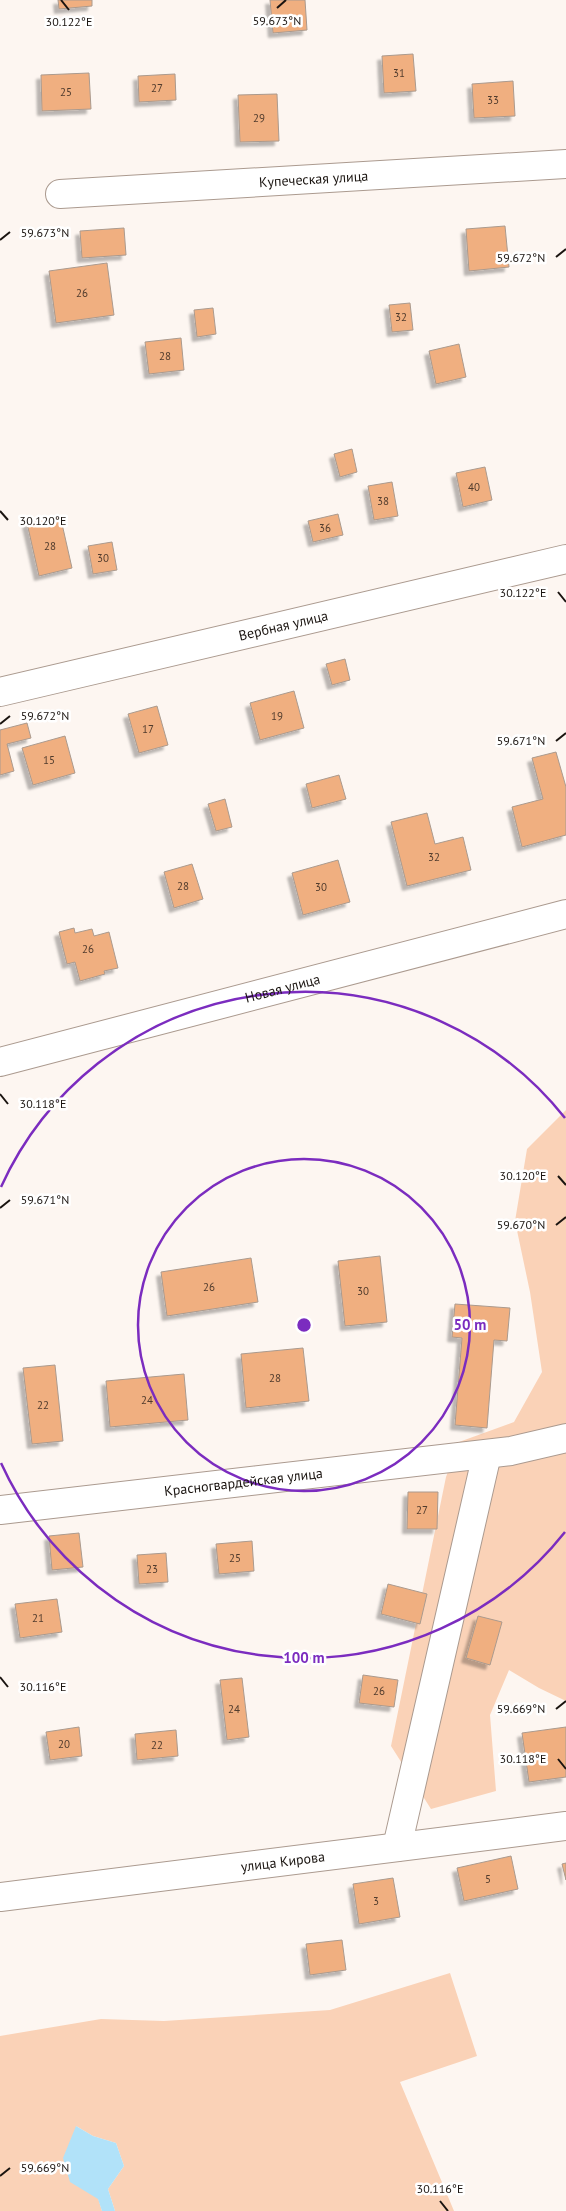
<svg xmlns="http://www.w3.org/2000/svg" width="566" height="2211" viewBox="0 0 566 2211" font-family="'PT Sans',sans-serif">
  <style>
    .green { fill: #fad2b7 }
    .water { fill: #b1e2f9 }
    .building { fill: #f0af80; stroke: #aa9a8e; filter: url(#shadow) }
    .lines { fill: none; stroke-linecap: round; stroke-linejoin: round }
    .minor-casing { stroke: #ab9a8f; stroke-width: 30 }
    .minor { stroke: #fff; stroke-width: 28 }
    .ticks { fill: none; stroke: #1a1410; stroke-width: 2 }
    .ring { fill: none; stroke: #7b2cbf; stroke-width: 2.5 }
    .labels { text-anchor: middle; stroke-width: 5; stroke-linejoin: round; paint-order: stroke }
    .number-label { font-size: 11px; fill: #503b2c }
    .street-label { font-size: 14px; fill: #1a1410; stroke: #fff }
    .ticks-label { font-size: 12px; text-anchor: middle; fill: #1a1410; stroke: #fff; stroke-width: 5; stroke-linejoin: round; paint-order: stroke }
    .centre { fill: #7b2cbf; stroke: #fff; stroke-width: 2.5 }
    .ring-label { font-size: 15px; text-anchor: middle; font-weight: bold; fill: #7b2cbf; stroke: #fff; stroke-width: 5; stroke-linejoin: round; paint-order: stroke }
  </style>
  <defs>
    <filter id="shadow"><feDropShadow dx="-4.5" dy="4.5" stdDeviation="1" flood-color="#0004"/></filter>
  </defs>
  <rect width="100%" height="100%" fill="#fdf6f1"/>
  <!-- green -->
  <path class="green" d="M566 1110V1701L539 1688 509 1670 490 1715 496 1791 431 1809 391 1746 446 1477 459 1442 514 1422 542 1372 530 1292 515 1221 527 1149Z
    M450 1973 477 2056 400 2082 454 2211H115L108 2189 124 2166 116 2143 93 2136 76 2126 102 2211H0V2036L101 2019 164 2021 330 2010Z"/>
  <!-- water -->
  <path class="water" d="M76 2126 93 2136 116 2143 124 2166 108 2189 115 2211H102L98 2199 70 2182 63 2158Z"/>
  <!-- building -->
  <path class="building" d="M58 0H92V6L59 9Z
    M270 0H305L307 30 273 33Z
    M413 54 416 91 384 93 382 56Z
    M89 73 91 109 42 111 41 75Z
    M175 74 176 100 139 102 138 76Z
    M513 81 515 116 474 118 472 84Z
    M277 94 279 141 240 142 238 95Z
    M505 226 509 267 469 271 466 229Z
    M124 228 126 255 82 258 80 231Z
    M107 263 114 315 56 323 49 271Z
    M410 303 413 330 392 332 389 305Z
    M213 308 216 334 197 337 194 310Z
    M181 338 184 370 149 374 145 342Z
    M459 344 466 377 436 384 429 351Z
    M352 449 357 472 340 477 334 454Z
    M485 467 492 500 463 507 456 473Z
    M392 482 398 516 374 520 368 486Z
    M338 514 343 535 313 542 308 521Z
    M60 515 72 568 39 576 27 523Z
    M112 542 117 570 93 574 88 546Z
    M345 659 350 680 332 685 326 664Z
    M294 691 304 728 260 740 250 703Z
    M157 706 168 745 139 753 128 714Z
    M27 723 31 738 7 744 14 771 0 775V730Z
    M65 736 75 773 33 785 22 748Z
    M556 752 566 787V835L522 847 512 807 543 799 532 758Z
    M339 775 346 799 312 808 306 784Z
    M225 799 232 827 216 831 208 804Z
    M427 813 435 844 463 837 471 870 407 886 391 822Z
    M338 860 350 902 303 915 292 873Z
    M192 864 203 899 174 908 164 872Z
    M74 928 75 933 92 929 94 936 109 932 118 968 104 971 105 974 80 981 75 962 67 964 59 932Z
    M380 1256 387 1322 345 1326 338 1261Z
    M251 1258 258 1302 167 1316 161 1272Z
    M455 1304 510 1308 507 1341 494 1340 487 1428 455 1425 462 1338 452 1337Z
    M303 1348 309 1401 246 1408 241 1354Z
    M55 1365 63 1441 32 1444 23 1368Z
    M184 1374 188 1420 110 1427 106 1381Z
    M408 1492H438L437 1529H407Z
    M79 1533 83 1567 52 1570 49 1536Z
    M252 1541 254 1571 219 1574 216 1544Z
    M166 1553 168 1582 139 1584 137 1555Z
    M388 1584 427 1594 420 1624 381 1614Z
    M57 1599 62 1632 20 1638 15 1604Z
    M478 1616 502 1622 490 1665 466 1658Z
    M363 1675 398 1680 394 1707 359 1703Z
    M242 1678 249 1737 227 1740 220 1680Z
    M79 1727 82 1756 50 1760 46 1732Z
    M566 1727V1777L529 1782 522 1733Z
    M176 1730 178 1756 137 1760 135 1734Z
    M511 1856 518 1889 464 1901 457 1868Z
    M566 1863V1880L562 1864Z
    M393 1878 400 1917 359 1924 353 1884Z
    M342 1940 346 1970 310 1975 306 1944Z"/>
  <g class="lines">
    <!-- minor casing -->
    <g class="minor-casing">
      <g id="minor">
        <path id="s1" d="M60 194 566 164"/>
        <path id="s2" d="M0 692 566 559"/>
        <path id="s3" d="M0 1062 566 914"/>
        <path id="s4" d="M0 1510 511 1451 566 1438"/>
        <path d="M397 1847 487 1454"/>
        <path id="s5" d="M0 1897 566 1826"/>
      </g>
    </g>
    <!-- minor -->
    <use href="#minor" class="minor"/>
  </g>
  <!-- ticks -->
  <path class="ticks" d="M61 0 69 10M277 8 286 0M0 240 10 232M556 257 566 249M0 511 8 520M558 592 566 602M0 724 10 716M556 741 566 733M0 1094 8 1104M558 1176 566 1185M0 1208 10 1200M556 1225 566 1217M0 1677 8 1687M556 1709 566 1701M558 1759 566 1769M0 2176 10 2168M440 2201 448 2211"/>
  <!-- distance rings -->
  <g class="ring">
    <circle cx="304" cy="1325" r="166"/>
    <path d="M565 1532A333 333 0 0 1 1 1463M1 1187A333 333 0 0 1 565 1118"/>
  </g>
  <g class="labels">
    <!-- number labels -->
    <g class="number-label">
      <text x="399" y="77">31</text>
      <text x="157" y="92">27</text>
      <text x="66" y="96">25</text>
      <text x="493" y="104">33</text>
      <text x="259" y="122">29</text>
      <text x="82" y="297">26</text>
      <text x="401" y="321">32</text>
      <text x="165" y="360">28</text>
      <text x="474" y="491">40</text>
      <text x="383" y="505">38</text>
      <text x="325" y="532">36</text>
      <text x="50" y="550">28</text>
      <text x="103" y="562">30</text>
      <text x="277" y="720">19</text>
      <text x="148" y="733">17</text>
      <text x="49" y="764">15</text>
      <text x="434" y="861">32</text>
      <text x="183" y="890">28</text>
      <text x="321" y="891">30</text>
      <text x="88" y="953">26</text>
      <text x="209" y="1291">26</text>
      <text x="363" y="1295">30</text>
      <text x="275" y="1382">28</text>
      <text x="147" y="1404">24</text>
      <text x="43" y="1409">22</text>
      <text x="422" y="1514">27</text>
      <text x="235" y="1562">25</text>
      <text x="152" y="1573">23</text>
      <text x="38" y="1622">21</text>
      <text x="379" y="1695">26</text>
      <text x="234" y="1713">24</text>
      <text x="64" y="1748">20</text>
      <text x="157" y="1749">22</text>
      <text x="488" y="1883">5</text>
      <text x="376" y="1905">3</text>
    </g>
    <!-- street labels -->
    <g class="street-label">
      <text dy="5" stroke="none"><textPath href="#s1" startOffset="254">Купеческая улица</textPath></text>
      <text dy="5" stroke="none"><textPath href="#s2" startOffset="291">Вербная улица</textPath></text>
      <text dy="5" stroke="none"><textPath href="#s3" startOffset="292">Новая улица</textPath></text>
      <text dy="5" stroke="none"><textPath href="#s4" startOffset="245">Красногвардейская улица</textPath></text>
      <text dy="5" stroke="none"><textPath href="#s5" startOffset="285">улица Кирова</textPath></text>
    </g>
  </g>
  <g class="ticks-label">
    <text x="277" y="25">59.673°N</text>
    <text x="69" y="26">30.122°E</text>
    <text x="45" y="237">59.673°N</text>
    <text x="521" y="262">59.672°N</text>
    <text x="43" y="525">30.120°E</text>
    <text x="523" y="597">30.122°E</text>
    <text x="45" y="720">59.672°N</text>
    <text x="521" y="745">59.671°N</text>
    <text x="43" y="1108">30.118°E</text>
    <text x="523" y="1180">30.120°E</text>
    <text x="45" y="1204">59.671°N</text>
    <text x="521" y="1229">59.670°N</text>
    <text x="43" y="1691">30.116°E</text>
    <text x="521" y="1713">59.669°N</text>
    <text x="523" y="1763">30.118°E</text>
    <text x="45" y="2172">59.669°N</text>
    <text x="440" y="2193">30.116°E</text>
  </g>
  <circle cx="304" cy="1325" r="8" class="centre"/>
  <g class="ring-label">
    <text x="470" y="1330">50 m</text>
    <text x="304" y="1663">100 m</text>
  </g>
</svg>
